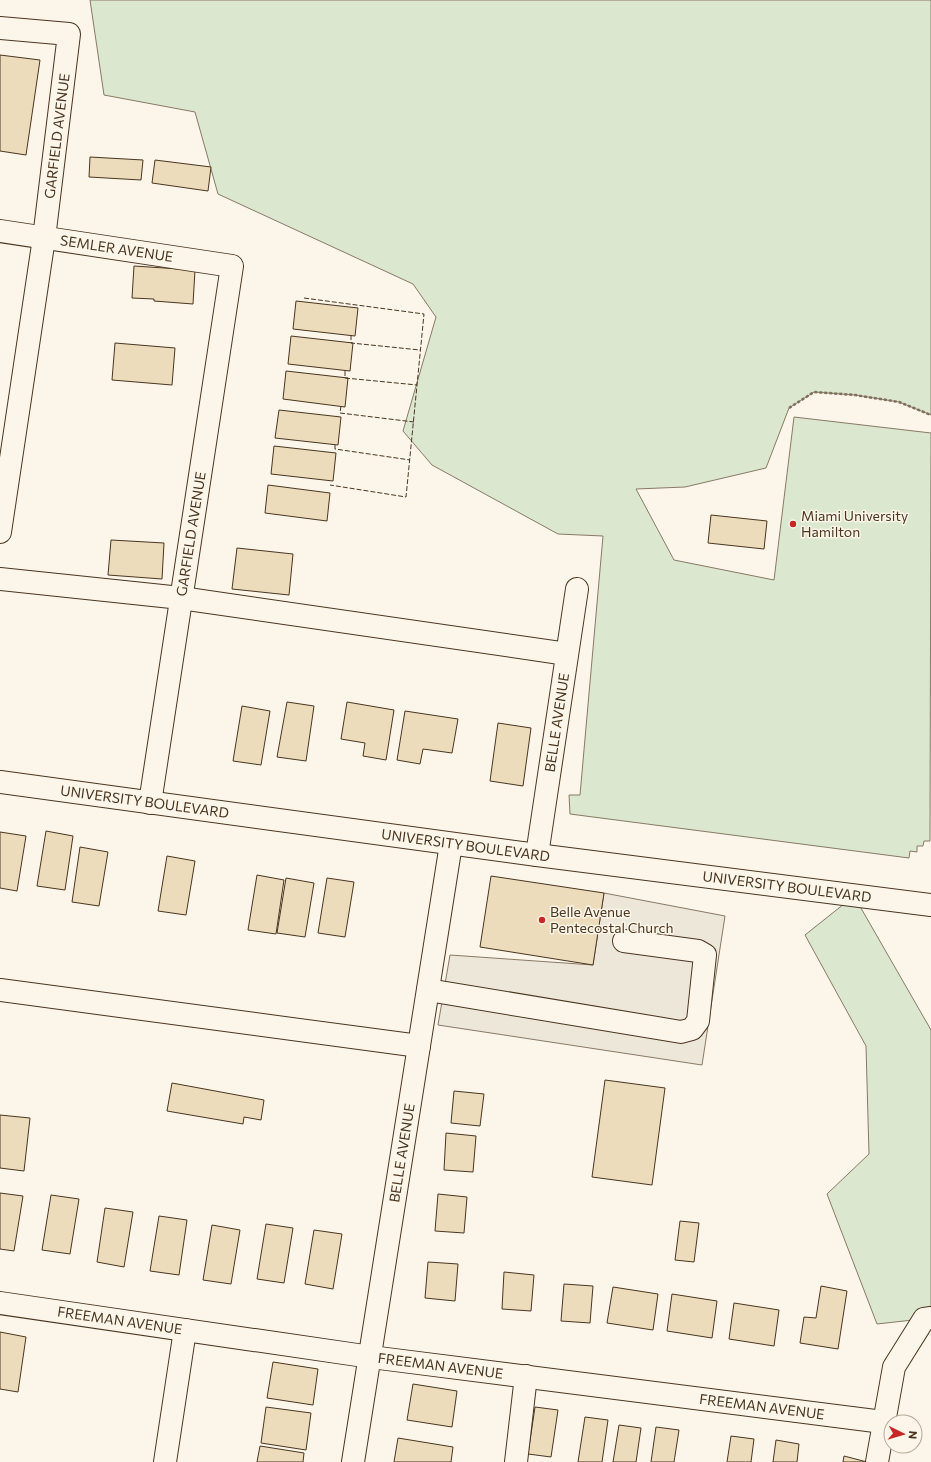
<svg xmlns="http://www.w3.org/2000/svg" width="931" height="1462" viewBox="0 0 931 1462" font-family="Commissioner,sans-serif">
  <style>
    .green { fill: #dce7d0; stroke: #887966 }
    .parking { fill: #ede7d9; stroke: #887966 }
    .building { fill: #ecdcbc; stroke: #4a3520 }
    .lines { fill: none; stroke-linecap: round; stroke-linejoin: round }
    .minor-casing { stroke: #4a3520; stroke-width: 24 }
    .path { stroke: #7f6f5c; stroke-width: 2.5; stroke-dasharray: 3 2; stroke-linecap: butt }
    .minor { stroke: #fbf6e9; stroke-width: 22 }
    .fence { stroke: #4a3520; stroke-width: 1; stroke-dasharray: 5 2; stroke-linecap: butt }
    .poi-dot { fill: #c62828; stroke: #fbf6e9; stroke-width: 1.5 }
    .labels { text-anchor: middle; stroke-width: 3; stroke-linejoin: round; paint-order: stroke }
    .street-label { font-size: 14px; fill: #4a3520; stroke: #fbf6e9 }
    .poi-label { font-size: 14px; fill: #4a3520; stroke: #fbf6e9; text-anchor: start }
  </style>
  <rect width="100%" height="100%" fill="#fbf6e9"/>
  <!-- green -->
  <path class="green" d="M90 0H931V415L899 402 855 395 814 392 789 408 766 468 685 487 636 489 674 560 774 580 794 417 931 433 930 841H924L923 846H917V852L910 851 909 858 570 814 569 795H580L603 536 558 534 432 465 403 431 436 317 413 284 218 194 195 112 104 95Z
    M854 896 931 1030V1318L877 1324 827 1194 869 1154 866 1046 805 935Z"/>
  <!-- parking -->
  <path class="parking" d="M604 893 725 916 702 1065 438 1025 450 955 593 965Z"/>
  <!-- building -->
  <path class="building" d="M0 55 40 60 26 155 0 151Z
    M90 157 143 160 141 180 89 177Z
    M155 160 211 167 208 191 152 183Z
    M134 266 195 270 193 304 154 301V299L132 298Z
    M296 301 358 308 355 336 293 329Z
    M291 336 353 343 350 371 288 364Z
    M115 343 175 348 172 385 112 380Z
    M286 371 348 378 345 407 283 399Z
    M279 410 341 417 338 445 275 438Z
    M274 446 336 453 333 481 271 474Z
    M268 485 330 493 327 521 265 513Z
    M711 515 767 521 764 549 708 543Z
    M111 540 164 543 162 579 108 575Z
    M237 548 293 554 289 595 232 589Z
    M287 702 314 706 306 761 277 757Z
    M347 702 394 710 386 760 363 756 365 743 341 739Z
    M242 706 270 711 261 765 233 761Z
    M405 711 458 719 452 753 423 749 420 764 397 760Z
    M498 723 531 728 523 786 490 781Z
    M46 831 73 836 65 890 37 886Z
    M0 832 26 836 17 891 0 888Z
    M80 847 108 852 99 906 72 902Z
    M167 856 195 861 186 915 158 911Z
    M257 875 284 880 276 934 248 930Z
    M491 876 604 893 593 965 480 947Z
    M286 878 314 883 305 937 277 933Z
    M327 878 354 882 345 937 318 933Z
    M605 1080 665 1088 652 1185 592 1177Z
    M172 1083 264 1100 261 1120 244 1117 243 1124 167 1111Z
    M454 1091 484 1094 480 1126 451 1123Z
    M0 1115 30 1118 24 1171 0 1168Z
    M446 1133 476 1136 473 1172 444 1170Z
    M0 1193 23 1196 14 1251 0 1249Z
    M438 1194 467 1197 464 1233 435 1231Z
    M51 1195 79 1199 70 1254 42 1250Z
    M105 1208 133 1212 124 1267 97 1262Z
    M159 1216 187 1220 179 1275 150 1271Z
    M680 1221 699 1223 694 1262 675 1260Z
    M266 1224 293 1228 284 1283 257 1279Z
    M212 1225 240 1230 231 1284 203 1280Z
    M314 1230 342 1234 333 1289 305 1284Z
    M428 1262 458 1264 455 1301 425 1298Z
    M504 1272 534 1275 531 1311 502 1309Z
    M564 1284 593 1286 590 1323 561 1321Z
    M821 1286 847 1291 838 1349 800 1343 804 1317 816 1318Z
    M613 1287 658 1294 653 1330 607 1323Z
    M672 1294 717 1301 712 1338 667 1331Z
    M734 1303 779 1310 774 1346 729 1339Z
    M0 1332 26 1337 18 1392 0 1389Z
    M273 1362 318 1369 313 1405 267 1398Z
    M413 1384 457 1391 452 1427 407 1420Z
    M266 1407 311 1413 306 1450 261 1443Z
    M535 1407 558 1410 551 1457 528 1454Z
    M585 1417 608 1420 602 1462H578Z
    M619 1425 641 1428 636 1462H613Z
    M656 1427 679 1430 674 1462H651Z
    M731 1436 754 1439 751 1462H727Z
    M398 1438 453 1447 451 1462H394Z
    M776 1440 799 1444 797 1462H773Z
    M260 1446 304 1453 303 1462H257Z
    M844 1456 867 1462H843Z"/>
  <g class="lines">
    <!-- minor casing -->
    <g class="minor-casing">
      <g id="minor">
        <path d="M0 28 69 34 44 238 0 532"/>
        <path id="s1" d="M0 231 232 266 150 803"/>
        <path d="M0 579 181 598 567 654"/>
        <path id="s2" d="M0 782 537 855 931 905"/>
        <path id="s3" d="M537 855 577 589"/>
        <path d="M0 990 419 1046"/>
        <path d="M428 990 681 1032 692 1029 698 1021 705 955 698 951 624 941"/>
        <path id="s4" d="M0 1303 371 1357 883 1422"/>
        <path d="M165 1462 185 1330"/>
        <path id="s5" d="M353 1462 451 844"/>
        <path d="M516 1462 526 1376"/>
        <path d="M877 1462 894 1367 924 1319 931 1318"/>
      </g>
    </g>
    <!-- path -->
    <path class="path" d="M789 408 814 392 855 395 899 402 931 415"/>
    <!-- minor -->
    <use href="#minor" class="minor"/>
    <!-- fence -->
    <path class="fence" d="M304 298 424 314 406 497 330 485
      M351 335V343L420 350
      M345 371V378L417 385
      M341 406 340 413 414 422
      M335 445V449L410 460"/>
  </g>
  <!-- markers -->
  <g class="poi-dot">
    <circle cx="793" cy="524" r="4"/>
    <circle cx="542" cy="920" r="4"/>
  </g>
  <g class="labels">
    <!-- street labels -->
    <g class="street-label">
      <text transform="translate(57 136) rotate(-83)" y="5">GARFIELD AVENUE</text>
      <text dy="5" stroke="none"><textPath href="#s1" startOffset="118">SEMLER AVENUE</textPath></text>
      <text transform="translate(191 534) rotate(-81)" y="5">GARFIELD AVENUE</text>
      <text dy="5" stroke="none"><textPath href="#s3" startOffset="134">BELLE AVENUE</textPath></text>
      <text dy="5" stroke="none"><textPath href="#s2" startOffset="146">UNIVERSITY BOULEVARD</textPath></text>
      <text dy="5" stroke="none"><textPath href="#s2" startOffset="470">UNIVERSITY BOULEVARD</textPath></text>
      <text dy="5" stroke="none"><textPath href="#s2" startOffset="794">UNIVERSITY BOULEVARD</textPath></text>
      <text dy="5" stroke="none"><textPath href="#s5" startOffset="313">BELLE AVENUE</textPath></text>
      <text dy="5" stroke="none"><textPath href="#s4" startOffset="121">FREEMAN AVENUE</textPath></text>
      <text dy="5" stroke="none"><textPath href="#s4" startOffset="445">FREEMAN AVENUE</textPath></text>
      <text dy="5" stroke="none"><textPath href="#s4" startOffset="769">FREEMAN AVENUE</textPath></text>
    </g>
    <!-- poi labels -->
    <g class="poi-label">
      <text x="801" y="521">Miami University<tspan x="801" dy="16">Hamilton</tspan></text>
      <text x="550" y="917">Belle Avenue<tspan x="550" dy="16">Pentecostal Church</tspan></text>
    </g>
  </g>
  <!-- north arrow -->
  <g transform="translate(903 1434) rotate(95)"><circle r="19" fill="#fbf6e9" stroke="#b4a999"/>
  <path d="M0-3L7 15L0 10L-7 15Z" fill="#c62828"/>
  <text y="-6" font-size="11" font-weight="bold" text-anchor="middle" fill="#4a3520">N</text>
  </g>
</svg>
